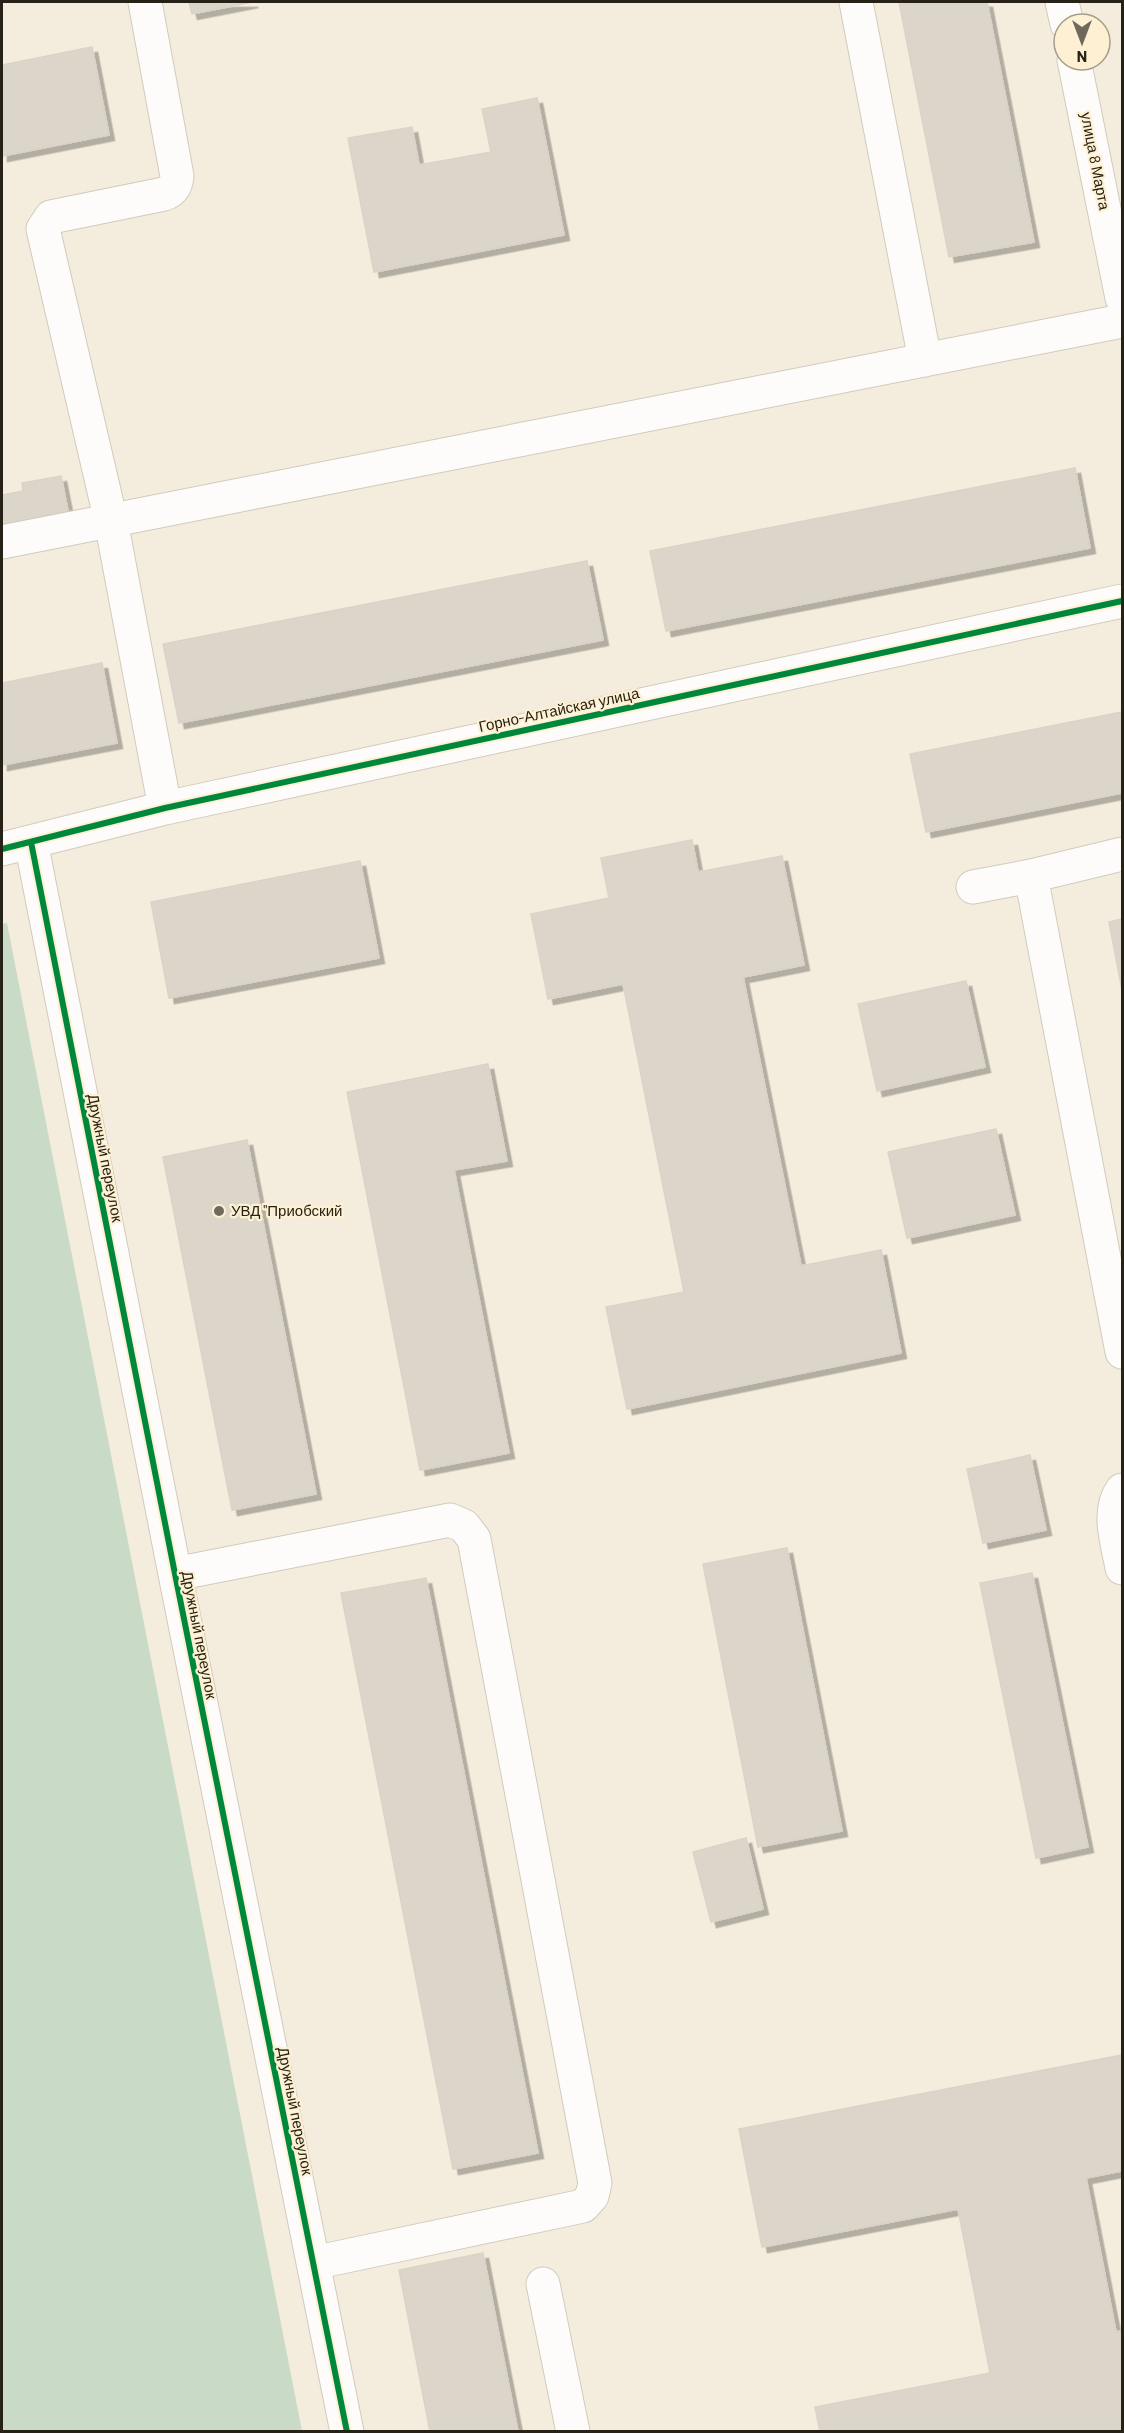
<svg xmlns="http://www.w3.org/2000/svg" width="1124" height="2433" viewBox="0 0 1124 2433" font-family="Barlow,sans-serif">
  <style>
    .green { fill: #c9dbc6 }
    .building { fill: #dcd5ca; stroke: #dbd3c8; stroke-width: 1.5; filter: url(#shadow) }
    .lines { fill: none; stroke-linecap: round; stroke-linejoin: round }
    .minor-casing { stroke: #d1cbbe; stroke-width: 35 }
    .minor { stroke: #fdfcfa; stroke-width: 33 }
    .cycleway-casing { stroke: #fef1d3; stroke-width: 10 }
    .cycleway { stroke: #00873e; stroke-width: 6 }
    .poi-dot { fill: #6f695c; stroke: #fef1d3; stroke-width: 2 }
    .labels { text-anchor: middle; stroke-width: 4.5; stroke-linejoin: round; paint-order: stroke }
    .street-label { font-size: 15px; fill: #272217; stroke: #fef1d3 }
    .poi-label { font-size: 15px; fill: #272217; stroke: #fef1d3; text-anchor: start }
  </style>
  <defs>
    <filter id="shadow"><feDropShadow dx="5.5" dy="5.5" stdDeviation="0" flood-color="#0004"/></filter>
  </defs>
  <rect width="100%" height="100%" fill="#f4eddd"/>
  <!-- green -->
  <path class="green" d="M7 923 302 2431H2V924Z"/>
  <!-- building -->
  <path class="building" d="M189 2H253L192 14Z
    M899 2H987L1034 242 949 257Z
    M92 47 109 135 2 156V65Z
    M537 98 564 235 374 272 348 138 412 127 419 165 491 152 482 109Z
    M1075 468 1090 548 666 631 650 551Z
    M61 476 70 521 31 529 29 520 2 525V495L23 491 22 483Z
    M587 561 603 640 179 723 163 644Z
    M102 663 117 743 2 765V683Z
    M1122 712V793L926 832 910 754Z
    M692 840 698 872 782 856 804 965 743 977 801 1266 881 1250 901 1353 627 1409 606 1307 684 1292 623 984 548 999 531 914 609 898 601 858Z
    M360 861 379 958 169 998 151 902Z
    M1122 919V990L1109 922Z
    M966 981 985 1067 877 1091 858 1004Z
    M488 1064 507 1161 454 1170 509 1453 420 1470 347 1092Z
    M996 1129 1015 1215 907 1238 888 1152Z
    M247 1140 316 1494 232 1510 163 1157Z
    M1030 1455 1046 1530 983 1543 967 1469Z
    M787 1548 842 1831 758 1847 703 1564Z
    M1032 1573 1088 1847 1036 1858 980 1583Z
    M426 1578 538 2153 453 2169 341 1593Z
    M746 1838 763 1909 711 1922 693 1852Z
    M1122 2055V2171L1086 2178 1116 2332 1122 2331V2432H820L815 2407 990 2373 958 2209 762 2247 739 2129Z
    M483 2253 518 2432H430L399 2270Z"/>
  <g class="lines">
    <!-- minor casing -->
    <g class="minor-casing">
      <path id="minor" d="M145 2 177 176C176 186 173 191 164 194L51 217 43 229 111 521 165 808
        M856 2 925 360
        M1062 2 1067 24
        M1074 60 1122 298
        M2 542 1122 321
        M31 842 175 1574 347 2432
        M2 849 165 808 1122 601
        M1122 854 1031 876 1122 1352
        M973 887 1031 876
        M1122 1490C1106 1512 1118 1544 1122 1568
        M175 1574 450 1520 464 1526 474 1539 595 2183 592 2196 583 2206 313 2263
        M543 2284 573 2432"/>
    </g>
    <!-- minor -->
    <use href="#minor" class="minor"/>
    <!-- cycleway casing -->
    <g class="cycleway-casing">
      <path id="cycleway" d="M31 842 175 1574 347 2432
        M2 849 165 808 1122 601"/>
    </g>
    <!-- cycleway -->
    <use href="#cycleway" class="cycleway"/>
  </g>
  <!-- markers -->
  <circle class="poi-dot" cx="219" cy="1211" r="6"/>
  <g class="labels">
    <!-- street labels -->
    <g class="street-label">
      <text transform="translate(1095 161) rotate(79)" y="5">улица 8 Марта</text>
      <text transform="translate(559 710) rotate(-12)" y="5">Горно-Алтайская улица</text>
      <text transform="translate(105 1158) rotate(79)" y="5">Дружный переулок</text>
      <text transform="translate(199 1635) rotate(79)" y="5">Дружный переулок</text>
      <text transform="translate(295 2111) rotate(79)" y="5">Дружный переулок</text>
    </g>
    <!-- poi labels -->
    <g class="poi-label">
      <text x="231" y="1216">УВД "Приобский</text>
    </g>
  </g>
  <!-- border -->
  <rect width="1124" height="2433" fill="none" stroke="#272217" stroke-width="6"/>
  <!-- north arrow -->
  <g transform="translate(1082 42) rotate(180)"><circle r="28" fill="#fef1d3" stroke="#a89e88" stroke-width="1.5"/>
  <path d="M0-4.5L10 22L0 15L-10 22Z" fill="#6f695c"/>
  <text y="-9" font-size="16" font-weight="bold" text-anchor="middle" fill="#272217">N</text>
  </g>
</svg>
